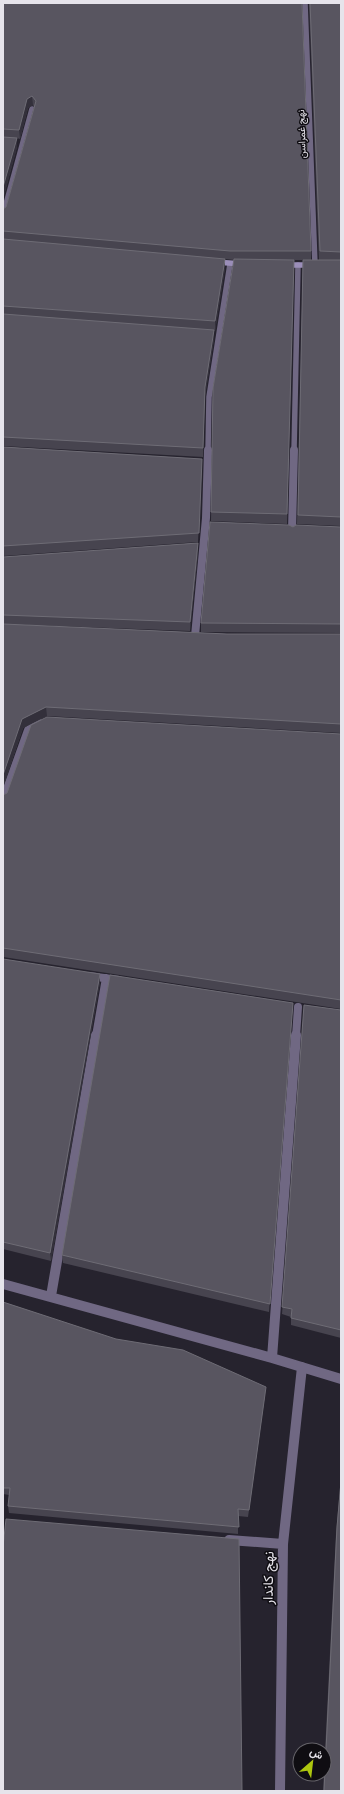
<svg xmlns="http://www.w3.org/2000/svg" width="344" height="1794" viewBox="0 0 344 1794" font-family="'Nunito Sans',Vazirmatn,sans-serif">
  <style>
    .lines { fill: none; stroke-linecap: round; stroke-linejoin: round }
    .street-far2 { stroke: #706883; stroke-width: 5.5 }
    .street-far1 { stroke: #706883; stroke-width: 8 }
    .street { stroke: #706883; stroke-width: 10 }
    .secondary { stroke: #9b8eb9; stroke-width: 5.5 }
    .wall { fill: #47444f }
    .shaded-wall { fill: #33303b }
    .building { fill: #585560; stroke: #6e6c75 }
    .labels { text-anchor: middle; stroke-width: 3; stroke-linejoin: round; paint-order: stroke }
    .far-street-label { font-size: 10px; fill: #e6e4eb; stroke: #0f0d12 }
    .near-street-label { font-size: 14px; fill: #e6e4eb; stroke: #0f0d12 }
  </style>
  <rect width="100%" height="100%" fill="#26232e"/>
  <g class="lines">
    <!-- street-far2 -->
    <path class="street-far2" d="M305 3 315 265
      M3 215 32 109
      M208 451 209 397 230 264
      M294 451 298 265"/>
    <!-- street-far1 -->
    <path class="street-far1" d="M292 531 294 450
      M195 636 206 518 208 450
      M3 800 28 730 39 723
      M89 976 119 980
      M96 1036 106 978
      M296 1036 298 1007"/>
    <!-- street -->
    <path class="street" d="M3 1284 272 1358 341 1379
      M51 1296 96 1035
      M272 1358 296 1035
      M229 1540 283 1544
      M280 1791 283 1544 302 1367"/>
    <!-- secondary -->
    <path class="secondary" d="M215 262 243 264
      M283 265H313"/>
  </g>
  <!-- wall -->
  <path class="wall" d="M3 3 311 251V260H319L309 3H341V526L297 524 303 260H294L287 524 211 521 213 388 234 260 225 259V268L215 331 214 330V339L205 396 203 457 3 446V209L6 207 34 107 33 105 28 108 20 139 17 138V147L3 199Z
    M3 447 202 459 198 542 3 556Z
    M293 527H341V633L201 632V623Z
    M198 543V553L190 631 3 624V557Z
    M3 624 227 634H341V733L47 716 23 728 3 787Z
    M341 734V1009L3 957V795Z
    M3 959 100 982 51 1261 3 1249Z
    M293 1003 269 1312 63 1263 62 1255Z
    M304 1005 341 1010V1338L291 1325V1317L282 1314Z
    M3 1302 265 1395 248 1517 238 1516V1534L9 1513 8 1506 9 1495 3 1494Z
    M341 1475V1791H323L336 1534Z"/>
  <!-- shaded-wall -->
  <path class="shaded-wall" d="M32 96 33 105 28 108 20 139 19 130 27 99Z
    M17 138V147L3 199V187Z
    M225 259V268L215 331V321Z
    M214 330V339L205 396 203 457 205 387Z
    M198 543V553L190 631V622Z
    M46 707 47 716 23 728 3 787V775L22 719Z
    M100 974V982L51 1261 50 1253Z"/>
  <!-- building -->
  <path class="building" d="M3 3H302L311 251H230L3 231V209L6 207 36 101 32 96 27 99 19 130 3 129Z
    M310 3H341V252L320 251Z
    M3 137 17 138 3 187Z
    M3 239 225 259 215 321 3 306Z
    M234 259 294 260 287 514 211 512 213 388Z
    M303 260H341V517L298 515Z
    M3 314 214 330 205 387 203 448 3 437Z
    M3 447 202 459 199 533 3 546Z
    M210 522 289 525 293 527 296 525 341 527V624L201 623Z
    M198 543 190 622 3 615V557Z
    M3 624 227 634H341V724L46 707 22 719 3 775Z
    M47 717 341 734V1000L3 948V795L7 793 31 725Z
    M3 959 100 974 50 1253 3 1242Z
    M110 975 293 1003 270 1304 62 1255Z
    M304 1005 341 1010V1330L291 1318 292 1309 282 1307Z
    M3 1302 116 1339 183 1350 266 1387 249 1510 238 1509 239 1527 8 1506 10 1488H3Z
    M341 1482V1791H324L337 1527Z
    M6 1519 239 1539 242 1791H3V1547Z"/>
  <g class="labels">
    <!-- far-street labels -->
    <g class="far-street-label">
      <text transform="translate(301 134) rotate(-92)" y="4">نهج غمراسن</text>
    </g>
    <!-- near-street labels -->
    <g class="near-street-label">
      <text transform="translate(268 1578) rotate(-89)" y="5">نهج كاندار</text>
    </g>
  </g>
  <!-- border -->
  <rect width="344" height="1794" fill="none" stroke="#e6e4eb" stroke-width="8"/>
  <!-- north arrow -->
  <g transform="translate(312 1762) rotate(28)"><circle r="19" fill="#0f0d12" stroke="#656369"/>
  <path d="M0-3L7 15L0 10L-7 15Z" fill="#adc60f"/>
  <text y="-6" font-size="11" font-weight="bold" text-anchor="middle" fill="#e6e4eb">ش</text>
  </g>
</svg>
